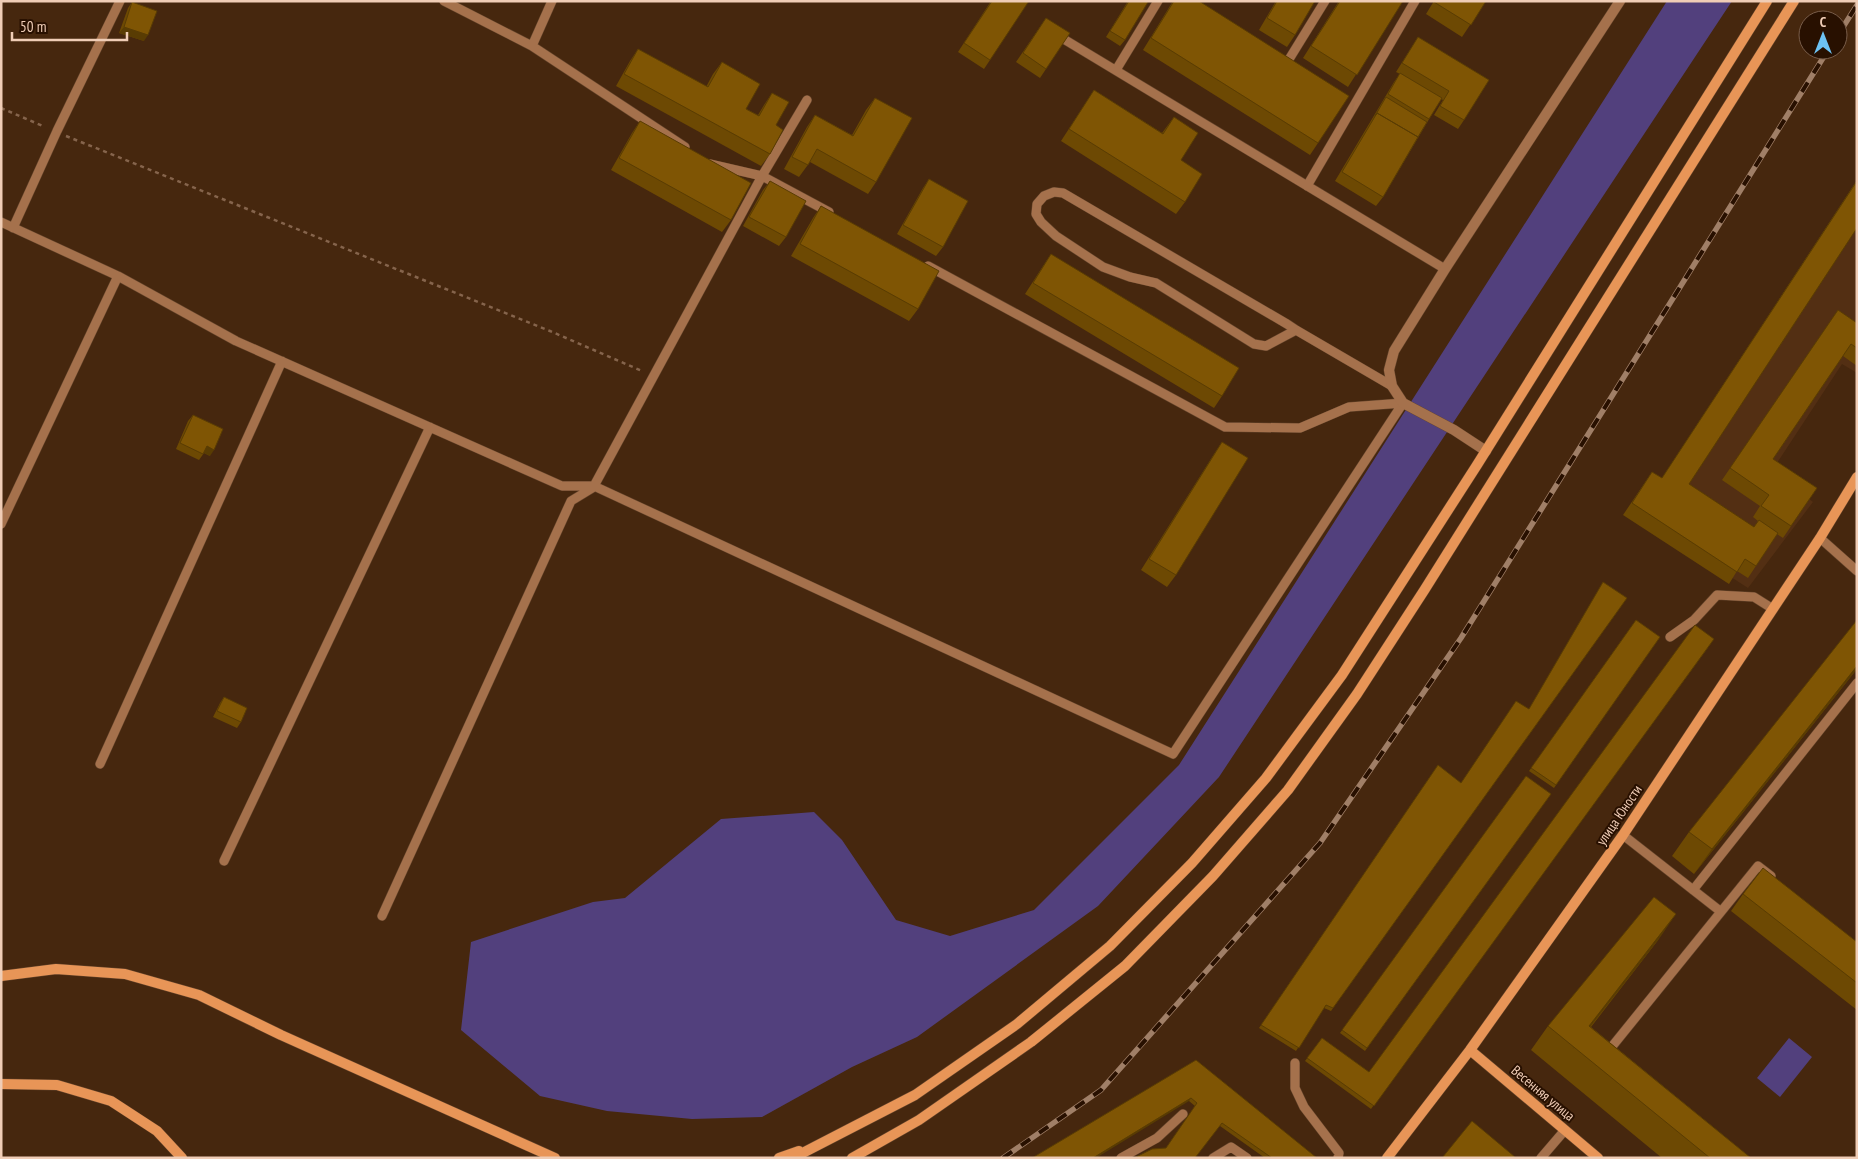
<svg xmlns="http://www.w3.org/2000/svg" width="1858" height="1159" viewBox="0 0 1858 1159" font-family="'PT Sans Narrow',sans-serif">
  <style>
    .built { fill: #532f13 }
    .green { fill: #52407d }
    .lines { fill: none; stroke-linecap: round; stroke-linejoin: round }
    .lane-casing { stroke: #65452c; stroke-width: 10 }
    .street-casing { stroke: #65452c; stroke-width: 11 }
    .secondary-casing { stroke: #65452c; stroke-width: 11 }
    .path { stroke: #85644c; stroke-width: 2.5; stroke-dasharray: 4 4; stroke-linecap: butt }
    .lane { stroke: #a5714c; stroke-width: 9 }
    .street { stroke: #a5714c; stroke-width: 10 }
    .secondary { stroke: #e89557; stroke-width: 10 }
    .rail-casing { stroke: #a07f67; stroke-width: 5.5 }
    .rail { stroke: #281000; stroke-width: 4; stroke-dasharray: 11; stroke-linecap: butt }
    .wall { fill: #6d4903 }
    .shaded-wall { fill: #593c03 }
    .building { fill: #7f5504; stroke: #593c03 }
    .labels { text-anchor: middle; stroke-width: 4; stroke-linejoin: round; paint-order: stroke }
    .street-label { font-size: 14px; fill: #f0cdb6; stroke: #281000 }
  </style>
  <rect width="100%" height="100%" fill="#46270e"/>
  <!-- built -->
  <path class="built" d="M1857 189V373L1842 364 1773 469 1813 502 1748 588 1638 517Z"/>
  <!-- green -->
  <path class="green" d="M1667 1H1732L1219 777 1098 906 917 1037 852 1067 762 1117 692 1119 607 1111 540 1096 461 1030 471 942 593 902 625 898 721 819 814 812 842 840 896 920 950 936 1034 910 1179 765Z
    M1789 1038 1812 1057 1780 1097 1757 1078Z"/>
  <g class="lines">
    <!-- lane casing -->
    <g class="lane-casing">
      <path id="lane" d="M444 1 532 46 685 147
        M1057 35 1445 269
        M532 46 552 1
        M1288 61 1325 1
        M1116 70 1158 1
        M807 100 762 176 594 486 1173 754 1403 403
        M710 164 762 176 829 212
        M1307 186 1415 1
        M1 222 118 276 236 341 562 486H594
        M13 228 57 131 120 1
        M928 266 1225 427 1300 428 1349 407 1403 403
        M1296 330 1266 346 1254 344 1156 283 1130 277 1103 267 1056 236 1041 222 1036 214 1037 204 1044 196 1054 192 1063 193 1287 324 1296 330 1392 386
        M1 524 118 276
        M1820 538 1857 571
        M1670 637 1694 620 1717 595 1754 597 1773 609
        M100 764 282 361
        M1623 835 1720 911
        M224 861 430 427
        M1693 890 1857 683
        M382 916 571 501 594 487
        M1613 1052 1610 1049 1758 866 1771 876
        M1295 1063V1088L1304 1107 1339 1153 1338 1158
        M1121 1158 1157 1138 1183 1114
        M1213 1158 1231 1147 1247 1158
        M1541 1158 1565 1130"/>
    </g>
    <!-- street casing -->
    <g class="street-casing">
      <path id="street" d="M1486 451 1454 430 1403 403 1392 386 1389 370 1394 351 1445 269 1620 1"/>
    </g>
    <!-- secondary casing -->
    <g class="secondary-casing">
      <path id="secondary" d="M1 976 56 969 125 974 199 995 281 1035 555 1158
        M1470 1050 1598 1158
        M1 1084 57 1085 111 1101 157 1131 182 1158
        M779 1158 799 1151
        M793 1158 915 1095 1017 1024 1110 946 1192 863 1266 778 1342 675 1477 465 1767 1
        M852 1158 919 1120 1031 1042 1125 966 1213 876 1288 790 1357 694 1425 589 1794 1
        M1387 1158 1470 1050 1623 835 1820 538 1857 477"/>
    </g>
    <!-- path -->
    <path class="path" d="M1 108 45 127
      M66 136 550 331 642 371"/>
    <!-- lane -->
    <use href="#lane" class="lane"/>
    <!-- street -->
    <use href="#street" class="street"/>
    <!-- secondary -->
    <use href="#secondary" class="secondary"/>
    <!-- rail casing -->
    <g class="rail-casing">
      <path id="rail" d="M1838 35 1857 5
        M1003 1158 1101 1090 1320 843 1461 638 1828 50"/>
    </g>
    <!-- rail -->
    <use href="#rail" class="rail"/>
  </g>
  <!-- wall -->
  <path class="wall" d="M991 1 990 60 984 69 958 52Z
    M1128 1 1125 40 1120 46 1106 37Z
    M1173 1H1199L1318 143 1310 155 1143 50Z
    M1276 1H1315L1295 35 1287 47 1259 30Z
    M1339 1H1403L1348 87 1303 58Z
    M1434 1H1486L1462 37 1426 14Z
    M132 2 144 41 119 33 128 8Z
    M1046 18V69L1040 78 1016 62Z
    M1418 37 1489 80 1464 120 1458 129 1434 115 1443 100 1441 99 1383 197 1376 206 1335 181 1394 82 1400 74 1396 72Z
    M638 49 706 87 713 74 722 62 746 109 758 115 764 105 772 93 776 125 770 154 761 166 616 86 630 61Z
    M1094 90 1162 133 1174 117 1181 160 1185 202 1176 214 1061 141Z
    M875 98 876 182 868 194 810 162 799 177 784 169 807 127 815 115 852 135 866 110Z
    M640 121 731 220 722 232 611 170 632 133Z
    M929 179 943 247 936 256 897 234 923 188Z
    M1857 180V228L1689 484 1754 527 1758 521 1753 517 1760 506 1722 480 1838 310 1857 323V366L1843 356 1773 459 1817 488 1783 538 1777 534 1748 578 1737 571 1729 584 1623 515 1652 472 1662 478Z
    M770 181 786 237 779 246 743 226 763 190Z
    M821 206 918 309 909 321 791 256 813 218Z
    M1051 254 1222 396 1214 408 1025 294 1043 266Z
    M193 415 210 456 204 453 199 460 176 449 188 421Z
    M1222 442 1176 575 1167 587 1141 570 1214 454Z
    M1627 598 1331 1011 1324 1008 1296 1051 1259 1028 1438 765 1461 783 1529 709Z
    M1636 620 1660 637 1554 788 1529 771Z
    M1712 642 1371 1109 1305 1061 1322 1038 1369 1072Z
    M1857 669 1694 874 1672 856 1689 832Z
    M224 697 241 722 237 728 213 717 220 703Z
    M1526 776 1551 794 1365 1051 1340 1033Z
    M1743 894 1857 942V1010L1731 911Z
    M1659 939 1591 1027 1751 1158H1662L1531 1050 1548 1026Z
    M1196 1060 1317 1158H1265L1220 1126 1166 1148 1195 1106 1189 1101Z"/>
  <!-- shaded-wall -->
  <path class="shaded-wall" d="M124 27 148 35 144 41 119 33Z
    M207 446 214 450 210 456 202 452Z
    M1857 666V669L1694 874 1712 849Z
    M1676 914 1659 939 1572 1050 1589 1026Z
    M1191 1098 1189 1101 1096 1158H1093Z"/>
  <!-- building -->
  <path class="building" d="M992 1H1029L990 60 964 43Z
    M1129 1H1147L1148 2 1125 40 1110 31Z
    M1174 1H1199L1349 96 1318 143 1151 38Z
    M1277 1H1315L1295 35 1267 18Z
    M1340 1H1403L1357 75 1311 46Z
    M1435 1H1486L1471 25 1434 2Z
    M132 2 157 11 148 35 124 27Z
    M1046 18 1070 33 1046 69 1023 53Z
    M1418 37 1489 80 1464 120 1440 106 1449 91 1402 63Z
    M638 49 708 87 722 62 760 84 746 109 759 116 772 93 789 102 776 125 783 130 770 154 624 74Z
    M1400 73 1442 98 1429 119 1388 94Z
    M1094 90 1163 134 1174 117 1198 133 1181 160 1202 174 1185 202 1069 129Z
    M1386 97 1427 122 1418 137 1377 113 1375 116Z
    M875 98 912 118 876 182 817 149 808 165 792 157 815 115 853 136Z
    M1377 113 1418 137 1383 197 1342 172Z
    M640 121 751 183 731 220 619 158Z
    M929 179 968 201 943 247 903 225Z
    M770 181 806 201 786 237 749 217Z
    M1857 181V228L1689 484 1754 527 1759 520 1778 533 1756 566 1745 559 1737 572 1632 503 1652 472 1662 478Z
    M821 206 939 271 918 309 800 244Z
    M1051 254 1239 368 1222 396 1033 283Z
    M1838 310 1857 323V348L1851 344 1773 459 1817 488 1791 526 1761 506 1769 495 1730 468Z
    M193 415 223 429 214 450 207 446 203 454 180 443Z
    M1222 442 1248 458 1176 575 1149 559Z
    M1603 582 1627 598 1333 1008 1326 1005 1299 1048 1261 1025 1438 765 1461 783 1516 701 1529 709Z
    M1636 620 1660 637 1556 785 1531 768Z
    M1857 620V666L1712 849 1689 832Z
    M1695 625 1714 639 1374 1106 1307 1058 1322 1038 1369 1072Z
    M224 697 247 708 241 722 217 711Z
    M1526 776 1551 794 1367 1048 1342 1030Z
    M1763 868 1857 942V983L1743 894Z
    M1654 897 1676 914 1589 1026 1751 1158H1710L1548 1026Z
    M1196 1060 1317 1158H1272L1222 1123 1195 1158H1134L1152 1149 1166 1148 1197 1103 1191 1098 1093 1158H1032Z
    M1472 1121 1515 1157V1158H1442Z"/>
  <g class="labels">
    <!-- street labels -->
    <g class="street-label">
      <text transform="translate(1619 815) rotate(-56)" y="5">улица Юности</text>
      <text transform="translate(1543 1093) rotate(40)" y="5">Весенняя улица</text>
    </g>
  </g>
  <!-- border -->
  <rect width="1858" height="1159" fill="none" stroke="#f0cdb6" stroke-width="5"/>
  <!-- north arrow -->
  <g transform="translate(1823 35)"><circle r="24" fill="#281000" stroke="#785c49"/>
  <path d="M0-4L9 19L0 12L-9 19Z" fill="#6dc2f3"/>
  <text y="-8" font-size="14" font-weight="bold" text-anchor="middle" fill="#f0cdb6">С</text>
  </g>
  <!-- scale -->
  <path d="M12 32v8h115v-8" fill="none" stroke="#f0cdb6" stroke-width="2.5"/>
  <text x="20" y="32" font-size="15" fill="#f0cdb6" stroke="#281000" stroke-width="4" paint-order="stroke">50 m</text>
</svg>
